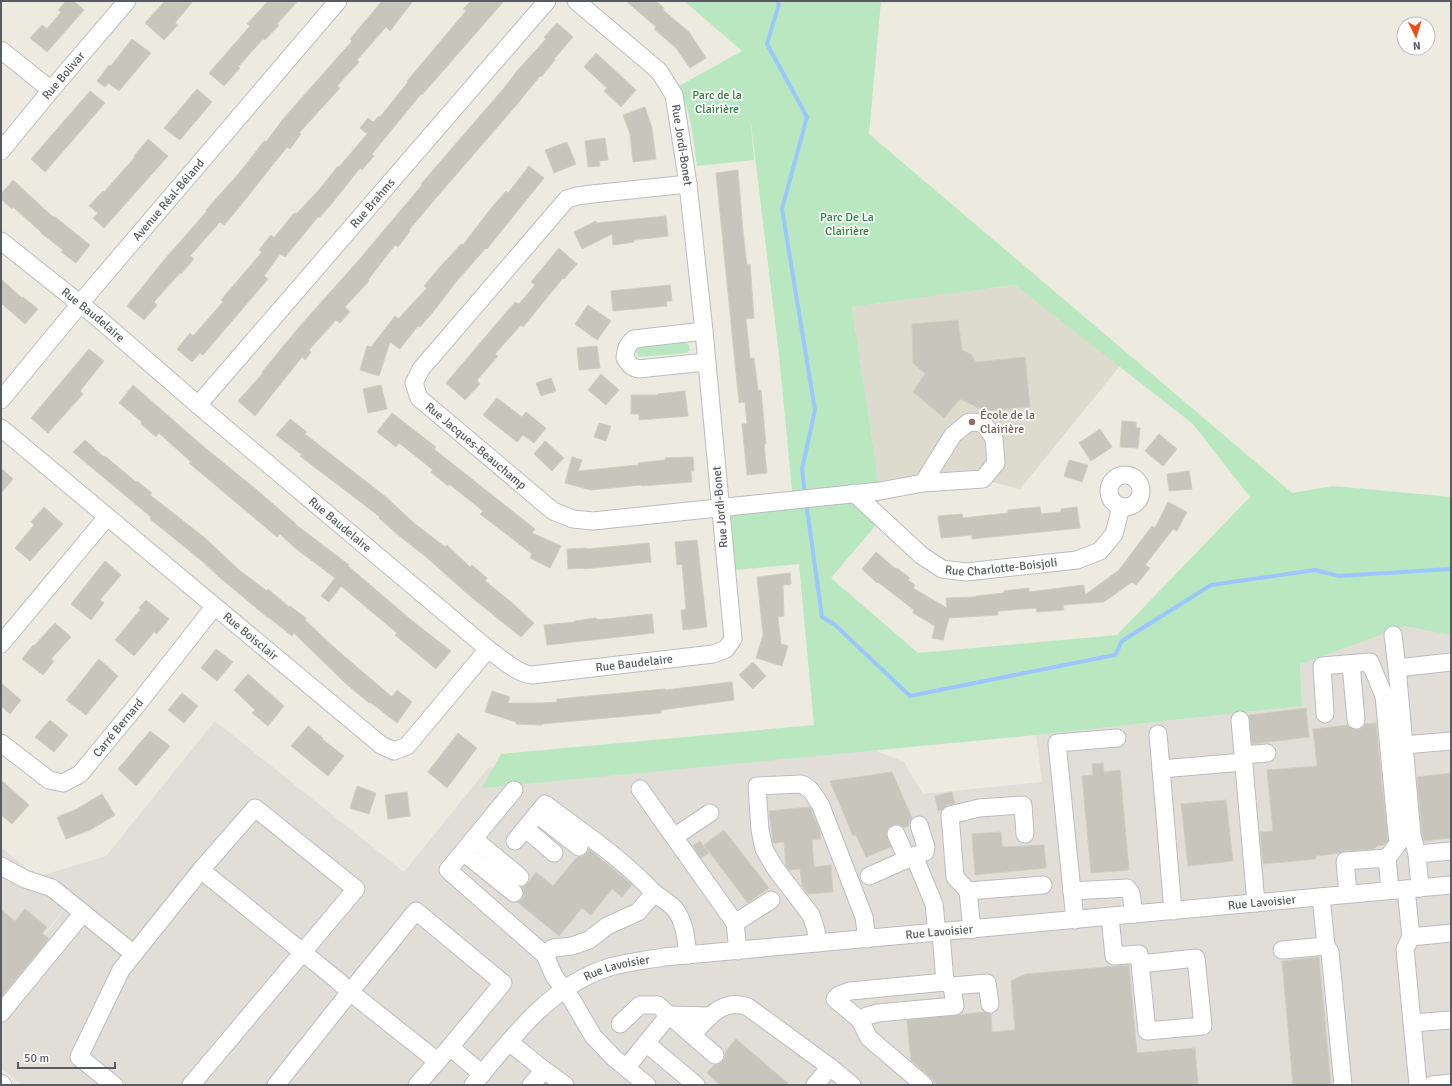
<svg xmlns="http://www.w3.org/2000/svg" width="1452" height="1086" viewBox="0 0 1452 1086" font-family="Signika,sans-serif">
  <style>
    .industrial { fill: #e0ded7 }
    .education { fill: #dcdbce }
    .green { fill: #b9e7bf; fill-rule: evenodd }
    .lines { fill: none; stroke-linecap: round; stroke-linejoin: round }
    .stream { stroke: #9cc6ff; stroke-width: 4 }
    .building { fill: #c7c5bc; stroke: #d1cebd }
    .minor-casing { stroke: #babcc2; stroke-width: 19 }
    .minor { stroke: #fff; stroke-width: 17 }
    .education-dot { fill: #8d6e63; stroke: #fff; stroke-width: 1.5 }
    .labels { text-anchor: middle; stroke-width: 3.5; stroke-linejoin: round; paint-order: stroke }
    .street-label { font-size: 12px; fill: #585b61; stroke: #fff }
    .park-label { font-size: 12px; fill: #2e833e; stroke: #fff }
    .education-label { font-size: 12px; fill: #785e54; stroke: #fff; text-anchor: start }
  </style>
  <rect width="100%" height="100%" fill="#edebdf"/>
  <!-- industrial -->
  <path class="industrial" d="M1386 617 1451 629V1085H22L1 1068V992L86 882 1 987V847L37 877 106 856 215 721 404 872 488 768 814 726 904 762 923 794 1042 782 1036 735 1302 706 1300 654Z"/>
  <!-- education -->
  <path class="education" d="M1015 285 1120 366 1020 489 980 479 880 491 852 307Z"/>
  <!-- green -->
  <path class="green" d="M684 1H881L869 134 1292 493 1333 486 1451 497V635L1405 626 1300 664 1302 706 1027 736 482 788 501 754 814 725 799 564 726 571 720 508 793 500 779 355 750 115 754 160 697 166C693 137 691 112 679 86L742 51ZM1015 285 1193 424 1250 497 1117 635 918 653 831 578 876 525 880 491 852 307Z
    M685 342 689 345 690 350 687 353 639 357 636 352 640 346Z"/>
  <g class="lines">
    <!-- stream -->
    <path class="stream" d="M777 1 779 4 767 44 807 117 782 209 815 410 802 469 805 495
      M806 502 822 617 834 624 910 696 1115 655 1122 641 1211 585 1315 570 1339 576 1451 569"/>
  </g>
  <!-- building -->
  <path class="building" d="M66 1H74L84 10 47 52 30 38 42 25 47 29 61 12 58 10Z
    M165 1H193L175 23 178 25 164 40 145 23Z
    M268 1H298L277 24 279 25 265 40 263 39 238 67 240 68 224 86 209 73 250 26 247 24Z
    M382 1H413L390 31 386 27 357 60 359 62 337 86 340 88 299 133 301 134 290 149 287 147 237 210 224 225 220 222 190 256 194 259 181 274 180 273 154 302 157 305 144 320 127 306 164 260 207 211 206 210 240 172 264 141 266 142 283 119 352 41 350 39Z
    M471 1H504L422 95 421 94 372 154 374 156 362 170 360 168 330 206 319 218 318 217 285 257 280 254 264 276 268 279 203 355 200 353 192 362 177 349 190 333 193 336 223 302 221 300 262 252 259 250 271 235 274 238 294 213 296 214 318 191 338 166 339 167 367 134 360 128 368 118 373 122 379 116 380 117 408 82 407 81 466 11 463 9Z
    M626 1H656L664 8 663 10 689 32 706 58 690 68 676 48 654 29 656 27Z
    M557 23 573 37 554 59 555 60 541 77 540 76 519 102 436 198 409 230 410 231 398 247 395 245 368 280 369 281 345 307 350 312 340 323 336 320 309 350 311 352 305 360 302 357 255 416 238 401 263 373 262 372 300 326 358 261 422 185 421 184 504 88 517 71 546 39 544 37Z
    M132 39 151 53 119 91 108 83 105 87 97 81 109 65 111 66Z
    M596 53 636 90 621 107 604 91 607 88 584 67Z
    M197 89 212 102 180 140 164 128Z
    M90 91 105 103 45 172 31 159Z
    M645 107 652 128 656 159 633 162 630 134 623 115Z
    M605 138 608 160 599 161 600 166 588 167 585 141Z
    M148 139 168 156 104 228 93 218 98 213 89 206 103 191 104 192 135 157 134 156Z
    M567 142 576 164 554 173 545 150Z
    M529 166 544 178 487 249 486 248 456 282 433 312 420 327 418 326 400 349 390 342 379 376 360 370 367 346 371 347 395 316 398 319 427 288 424 286 439 268 461 244 463 245 492 207 506 191 508 193Z
    M738 170 743 232 747 265 750 264 754 318 746 319 750 358H754L758 390H761L766 444H764L767 473 747 475 742 424H747L745 402 739 403 716 173Z
    M13 180 53 217 54 216 90 245 76 263 61 252 63 250 41 233V232L13 207 12 209 1 199V194Z
    M666 216 668 236 634 240V242L613 245 612 234 582 249 574 232 596 221V223Z
    M559 248 577 264 564 279 563 278 523 327 521 325 495 354 498 356 477 380 480 384 465 400 446 383 515 302 519 304 535 285 531 282Z
    M1 279 22 298 23 297 38 309 25 324 1 303Z
    M670 285 672 301H666L667 306 613 311 611 291Z
    M588 305 611 321 597 340 575 324Z
    M958 320 962 350 971 354 976 362 1025 357 1030 407 985 411 960 399 944 418 913 392 925 374 913 363 912 324Z
    M597 346 600 368 579 370 577 348Z
    M89 349 104 361 80 391 83 394 48 433 31 418Z
    M601 374 619 390 606 405 588 390Z
    M551 378 556 391 541 396 536 383Z
    M133 385 204 447 257 490 296 524H295L349 565 348 566 410 619 451 651 436 669 395 635 397 633 341 586 329 602 321 596 335 578 295 548 280 534 277 537 189 463 191 462 159 433 156 437 141 424 142 422 119 403Z
    M381 385 387 409 368 413 363 389Z
    M685 391 688 416 639 420V414H631V395H658V394Z
    M497 398 522 417 526 412 546 428 534 443 523 435 517 442 483 415Z
    M392 413 436 447 434 449 535 529 532 533 561 546 550 568 530 558 532 554 480 514 483 511 449 484 448 486 431 472 433 470 399 443 396 447 377 432Z
    M290 419 307 432 305 434 386 497 414 523 445 547 447 545 470 567 472 565 487 578 485 581 510 601 534 623 521 637 471 597 425 556 398 535 379 518 380 517 300 456 302 455 276 435Z
    M1122 421 1136 422V428H1140L1138 448 1120 447Z
    M599 423 611 426 606 441 594 437Z
    M1100 429 1112 447 1091 461 1079 443Z
    M1159 434 1177 449 1163 466 1145 451Z
    M85 440 104 457 105 456 136 482 137 481 152 493 150 495 204 537 239 570 267 591 268 589 289 607 290 606 306 618 305 620 336 649 392 697 397 690 412 702 397 723 370 702 369 703 344 682 294 633 292 636 268 617H267L219 577 202 561 150 519 151 517 73 452Z
    M545 441 564 458 552 471 534 454Z
    M572 457 582 460 578 471 639 465 638 463 665 460V458L693 457 694 471H691L692 482 641 486V485L591 490 565 483Z
    M1069 460 1088 465 1082 482 1064 476Z
    M1 468 13 479 1 493Z
    M1189 471 1192 489 1169 491 1167 474Z
    M1168 502 1187 512 1177 531 1173 529 1145 565 1150 568 1136 585 1132 582 1104 602 1063 605 1064 610 1037 612 1036 608 998 611V615L949 618 943 640 932 638 935 626 913 613 914 610 878 582 877 583 862 569 876 552 896 569 897 568 910 578 908 580 915 585 913 588 947 608 946 598 976 597V596L1004 593V591L1029 588V592L1084 585 1085 595 1119 570 1152 526 1155 528Z
    M44 507 63 524 30 561 15 548 34 525 31 522Z
    M1040 507 1041 514 1061 512V509L1077 507 1080 528 972 539V535L941 538 938 516 962 514 963 518 1008 513V510Z
    M697 540 707 627 683 630 681 610H686L682 564 677 565 675 542Z
    M649 543 651 562 594 568 568 569 567 549 587 548V549Z
    M105 561 121 575 100 600 104 603 91 620 71 604Z
    M790 573 791 584 783 585 784 616 778 617 781 644 788 646 782 666 756 658 763 635 757 577Z
    M146 600 169 619 157 634 154 632 134 656 115 640 141 609 139 608Z
    M652 614 654 633 547 645 544 625 575 622V621L596 618 597 620Z
    M55 623 71 637 51 659 54 661 43 675 22 659 33 645 34 646Z
    M216 649 233 662 217 681 201 668Z
    M99 659 118 676 86 715 66 700Z
    M753 662 766 676 753 689 739 675Z
    M248 674 284 706 268 726 252 713 255 710 234 690Z
    M732 682 734 700 661 710V713L542 724V725L516 724V722L485 712 492 691 510 697 508 703H542L557 702V699L665 689V690Z
    M1 683 21 700 10 714 1 706Z
    M182 693 198 706 184 723 168 710Z
    M1306 708 1309 737 1252 744 1249 715Z
    M50 720 68 735 54 752 35 737Z
    M1376 723 1388 841 1384 845 1377 846 1374 849 1344 851 1339 853 1316 856V859L1263 864 1260 832 1273 831 1267 770 1317 766 1313 729 1348 725 1352 729 1357 730 1362 728 1365 724Z
    M308 726 323 738 322 739 344 756 328 776 291 746Z
    M150 731 170 746 136 786 118 769Z
    M458 733 477 748 447 788 428 772Z
    M1103 763 1104 772 1120 770 1129 870 1091 873 1082 776 1093 775 1092 764Z
    M892 772 912 818 909 822V826L904 828 902 826 897 824 892 825 888 828 886 833 891 847 866 857 856 835 853 836 830 781Z
    M1451 773V838L1424 841 1422 833 1417 777Z
    M1 780 29 805 12 824 1 815Z
    M357 786 376 793 369 814 350 808Z
    M407 792 410 816 388 819 385 795Z
    M952 792 955 804 947 805 942 810 938 811 935 796Z
    M102 794 115 815 90 830 66 839 57 817 75 810Z
    M1226 800 1233 861 1188 866 1181 804Z
    M810 807 820 831 821 839 812 840 814 867 831 865 833 892 808 894 802 886 800 869 789 870 786 866 784 842 773 843 769 811Z
    M724 830 769 888 748 903 704 845Z
    M1001 832 1002 847 1044 845 1046 868 975 875 972 834Z
    M700 841 709 853 701 858 693 846Z
    M589 849 632 885 622 897 612 889 591 915 582 908 559 936 517 902 522 900 524 895 522 888 528 883 536 872 553 886 577 857 583 856 587 853Z
    M25 909 47 927 42 933 49 939 1 997V910L15 921Z
    M1319 957 1331 1085H1293L1282 961Z
    M1129 965 1137 1053 1195 1048 1198 1085H937L930 1077 911 1060 907 1020 985 1012 991 1014 992 1032 1015 1030 1011 981 1026 974Z
    M736 1039 790 1085H720L707 1073 714 1065 719 1064 723 1061 725 1057V1052Z"/>
  <g class="lines">
    <!-- minor casing -->
    <g class="minor-casing">
      <g id="minor">
        <path d="M1 50 51 90"/>
        <path id="s1" d="M1 151 51 90 127 1"/>
        <path id="s2" d="M688 184 592 194 577 196 567 199 421 369 414 383 419 398 553 511 573 519 593 521 880 491 923 483 983 479 996 463 994 438 983 423 969 422 953 435 923 483"/>
        <path id="s3" d="M1 241 98 318 198 405 488 649C499 657 519 675 532 675L713 654 726 649 733 639 704 331 688 184 674 95 659 71 576 1"/>
        <path d="M704 331 634 339C627 345 626 349 625 358L631 366 638 369 706 362"/>
        <path id="s4" d="M1 400 94 287 338 1"/>
        <path id="s5" d="M198 405 547 1"/>
        <path id="s6" d="M1 428 381 745 394 751 407 746 488 649"/>
        <circle cx="1125" cy="491" r="16"/>
        <path id="s7" d="M854 493 921 555 942 569 966 572 1077 560 1100 551 1114 534 1121 507"/>
        <path d="M1393 635 1397 668"/>
        <path d="M1 644 107 517"/>
        <path d="M1351 664 1356 720"/>
        <path d="M1325 714 1322 666 1370 662 1384 696 1398 844 1387 858"/>
        <path d="M1240 720 1256 903"/>
        <path d="M1158 734 1161 769"/>
        <path id="s8" d="M1 743 49 780 63 783 80 774 137 705 214 607"/>
        <path d="M1404 745 1397 668 1451 662"/>
        <path d="M1243 755 1267 753"/>
        <path d="M640 789 735 923"/>
        <path d="M514 790 448 870 545 955"/>
        <path d="M537 814 579 847"/>
        <path d="M525 828 554 853"/>
        <path d="M896 834 907 859"/>
        <path d="M674 837 710 813"/>
        <path d="M474 839 520 877"/>
        <path d="M515 841 545 804C582 832 622 858 654 893"/>
        <path d="M463 852 514 893"/>
        <path d="M1417 854 1412 835 1404 745 1451 741"/>
        <path d="M914 856 925 852 926 847 919 825"/>
        <path d="M1 866 25 879 52 888 134 954"/>
        <path d="M869 876 914 856 934 904 937 933"/>
        <path d="M1420 888 1417 854 1451 851"/>
        <path d="M1406 889 1411 937 1451 933"/>
        <path d="M968 891 955 877 950 815 979 808 1023 805 1025 834"/>
        <path d="M1072 891 1057 743 1117 738"/>
        <path d="M1348 894 1345 861 1387 858 1390 890"/>
        <path d="M1173 911 1161 769 1243 762"/>
        <path d="M1110 917 1114 956 1139 954 1147 1031 1203 1026 1196 958 1140 964"/>
        <path d="M1075 920 1072 891 1127 888 1131 893 1134 914"/>
        <path d="M972 930 968 891 1043 885"/>
        <path d="M941 933 945 982"/>
        <path d="M1411 937 1405 949 1418 1085"/>
        <path d="M817 943 816 930 811 915 775 868 764 849 760 830 757 786 801 784C811 787 816 798 821 806L864 917 867 939"/>
        <path d="M1326 946 1330 952 1343 1085"/>
        <path d="M1282 950 1326 946 1321 897"/>
        <path d="M738 951 735 923 771 900"/>
        <path d="M945 982 952 986 955 1006 878 1013 867 1016 860 1020 835 999 839 995 850 991Z"/>
        <path d="M952 986 987 983 990 1004"/>
        <path d="M1 1013 83 913"/>
        <path d="M669 1015 715 1055"/>
        <path d="M669 1015 710 1016"/>
        <path d="M860 1020 869 1038 924 1085"/>
        <path d="M1412 1023 1451 1020"/>
        <path d="M620 1024 640 1005H658L669 1015 626 1068"/>
        <path d="M692 1035C708 1018 723 997 748 1007L830 1067 852 1085"/>
        <path d="M509 1042 544 1070 531 1085"/>
        <path d="M646 1043 696 1085"/>
        <path d="M544 1070 565 1085"/>
        <path d="M1 1083 3 1085"/>
        <path d="M114 1085 79 1057 121 970 201 870 337 980 350 992 416 911 503 983 450 1047"/>
        <path d="M191 1085 356 889 255 808 201 870"/>
        <path d="M276 1085 350 992 437 1061"/>
        <path d="M417 1085 450 1047 482 1074"/>
        <path id="s9" d="M473 1085C511 1039 550 985 610 967 628 962 646 960 664 957L1451 885"/>
        <path d="M647 1085 614 1058 593 1036 572 1000 554 976 545 955 553 948 572 946 589 940 607 926 638 912 654 893C660 897 668 902 674 908 685 921 686 939 688 955"/>
        <path d="M815 1085 830 1067"/>
        <path d="M1432 1085 1451 1083"/>
      </g>
    </g>
    <!-- minor -->
    <use href="#minor" class="minor"/>
  </g>
  <!-- markers -->
  <circle class="education-dot" cx="972" cy="422" r="4"/>
  <g class="labels">
    <!-- street labels -->
    <g class="street-label">
      <text dy="4" stroke="none"><textPath href="#s1" startOffset="98">Rue Bolivar</textPath></text>
      <text transform="translate(682 145) rotate(81)" y="4">Rue Jordi-Bonet</text>
      <text dy="4" stroke="none"><textPath href="#s4" startOffset="261">Avenue Réal-Béland</textPath></text>
      <text dy="4" stroke="none"><textPath href="#s5" startOffset="267">Rue Brahms</textPath></text>
      <text dy="4" stroke="none"><textPath href="#s3" startOffset="118">Rue Baudelaire</textPath></text>
      <text dy="4" stroke="none"><textPath href="#s2" startOffset="452">Rue Jacques-Beauchamp</textPath></text>
      <text transform="translate(720 507) rotate(-95)" y="4">Rue Jordi-Bonet</text>
      <text dy="4" stroke="none"><textPath href="#s3" startOffset="442">Rue Baudelaire</textPath></text>
      <text dy="4" stroke="none"><textPath href="#s7" startOffset="176">Rue Charlotte-Boisjoli</textPath></text>
      <text dy="4" stroke="none"><textPath href="#s6" startOffset="325">Rue Boisclair</textPath></text>
      <text dy="4" stroke="none"><textPath href="#s3" startOffset="790">Rue Baudelaire</textPath></text>
      <text dy="4" stroke="none"><textPath href="#s8" startOffset="154">Carré Bernard</textPath></text>
      <text dy="4" stroke="none"><textPath href="#s9" startOffset="839">Rue Lavoisier</textPath></text>
      <text dy="4" stroke="none"><textPath href="#s9" startOffset="515">Rue Lavoisier</textPath></text>
      <text dy="4" stroke="none"><textPath href="#s9" startOffset="190">Rue Lavoisier</textPath></text>
    </g>
    <!-- park labels -->
    <g class="park-label">
      <text x="717" y="99">Parc de la<tspan x="717" dy="14">Clairière</tspan></text>
      <text x="847" y="221">Parc De La<tspan x="847" dy="14">Clairière</tspan></text>
    </g>
    <!-- education labels -->
    <g class="education-label">
      <text x="980" y="419">École de la<tspan x="980" dy="14">Clairière</tspan></text>
    </g>
  </g>
  <!-- border -->
  <rect width="1452" height="1086" fill="none" stroke="#585b61" stroke-width="4"/>
  <!-- north arrow -->
  <g transform="translate(1416 36) rotate(175)"><circle r="19" fill="#ffffff" stroke="#bcbdc0"/>
  <path d="M0-3L7 15L0 10L-7 15Z" fill="#f44c1d"/>
  <text y="-6" font-size="11" font-weight="bold" text-anchor="middle" fill="#585b61">N</text>
  </g>
  <!-- scale -->
  <path d="M18 1062v6h97v-6" fill="none" stroke="#585b61" stroke-width="2"/>
  <text x="24" y="1062" font-size="12" fill="#585b61" stroke="#ffffff" stroke-width="3" paint-order="stroke">50 m</text>
</svg>
